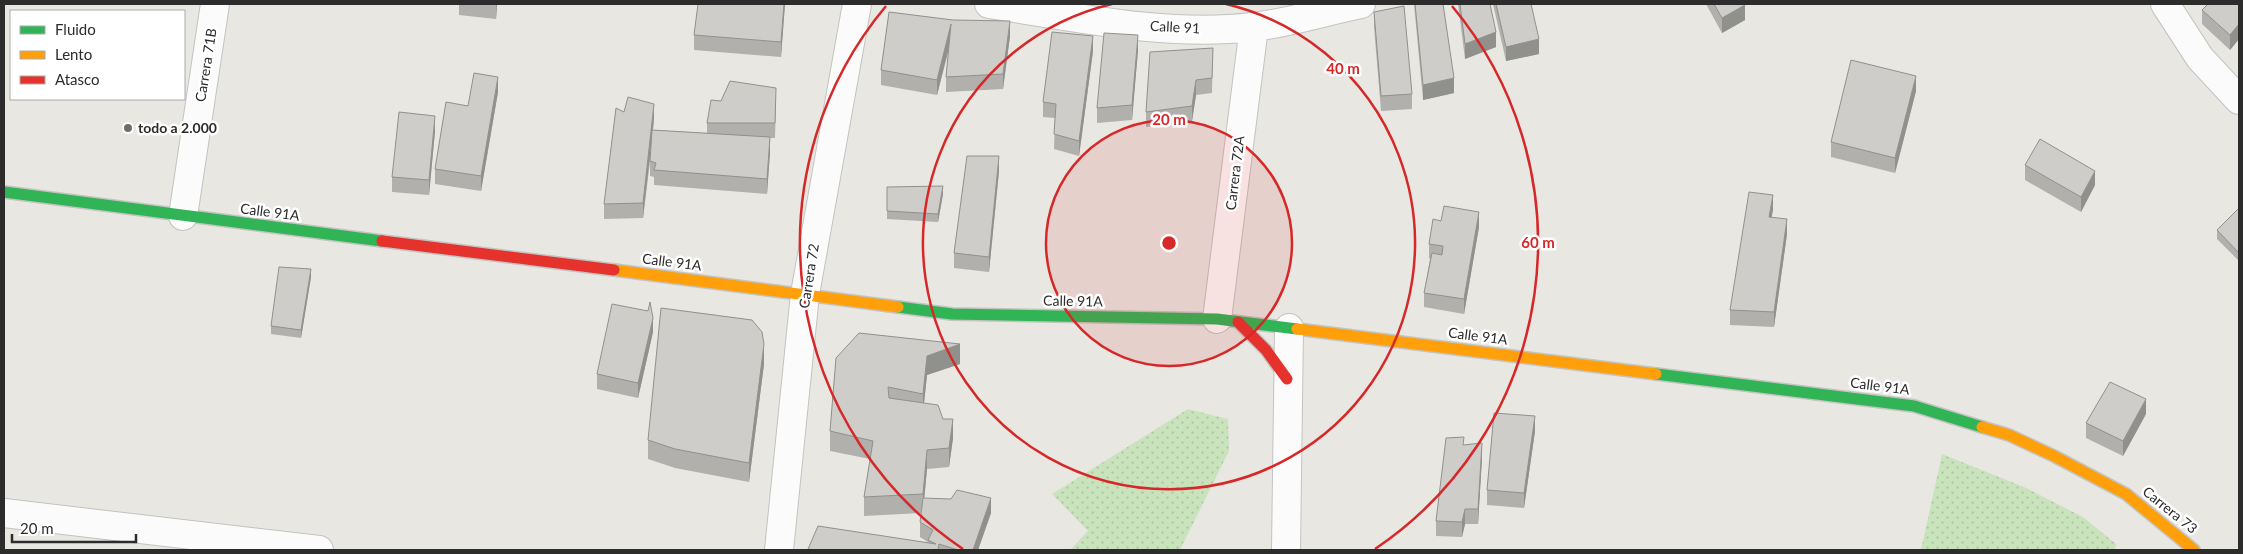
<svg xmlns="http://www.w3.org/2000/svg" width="2243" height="554" viewBox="0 0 2243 554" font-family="Lato,sans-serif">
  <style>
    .grass { fill: url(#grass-dots) }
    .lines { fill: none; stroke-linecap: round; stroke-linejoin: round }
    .street-casing { stroke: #c3c3c2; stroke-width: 30 }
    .fast-casing { stroke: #c3c3c2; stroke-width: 14 }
    .slow-casing { stroke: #c3c3c2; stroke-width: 14 }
    .jam-casing { stroke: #c3c3c2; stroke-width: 14 }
    .street { stroke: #fcfbfb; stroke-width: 28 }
    .fast { stroke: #30b455; stroke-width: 11 }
    .slow { stroke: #ff9f0a; stroke-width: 11 }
    .jam { stroke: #e5322d; stroke-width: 11 }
    .wall { fill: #b1b0ad }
    .shaded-wall { fill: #90908d }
    .building { fill: #cecdc9; stroke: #90908d }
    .ring { fill: none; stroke: #d62828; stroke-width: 2.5 }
    .poi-dot { fill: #6e6d6c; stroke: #fff; stroke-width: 2 }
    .labels { text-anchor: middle; stroke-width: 5; stroke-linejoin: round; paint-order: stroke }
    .street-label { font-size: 14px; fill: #2c2c2c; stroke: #fff }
    .poi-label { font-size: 14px; font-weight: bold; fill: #2c2c2c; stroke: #fff; text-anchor: start }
    .centre { fill: #d62828; stroke: #fff; stroke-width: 2.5 }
    .ring-label { font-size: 15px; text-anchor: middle; font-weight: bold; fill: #d62828; stroke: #fff; stroke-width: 5; stroke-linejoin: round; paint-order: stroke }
  </style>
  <defs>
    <pattern id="grass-dots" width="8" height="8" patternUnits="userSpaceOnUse" patternTransform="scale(1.25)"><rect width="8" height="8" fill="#c9e3bd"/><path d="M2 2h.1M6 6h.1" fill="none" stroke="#adc3a3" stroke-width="1.8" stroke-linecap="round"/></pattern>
  </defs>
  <rect width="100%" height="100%" fill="#e9e7e2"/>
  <!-- grass -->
  <path class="grass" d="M1188 409 1228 419 1229 451 1180 550H1070L1088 531 1052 494Z
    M1942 454 2024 487 2083 517 2116 544 2115 550H1921Z"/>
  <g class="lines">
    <!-- street casing -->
    <g class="street-casing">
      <path id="street" d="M989 4C1076 17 1165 37 1253 27 1289 23 1326 11 1361 4
        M2165 4 2200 58 2239 100
        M183 216 215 4
        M1217 319 1254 27
        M4 513 319 550
        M779 550 805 294 857 4
        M1286 550 1289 328"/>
    </g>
    <!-- fast casing -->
    <g class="fast-casing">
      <path id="fast" d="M4 192 382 241
        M898 307 952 314 1217 319 1297 329
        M1656 374 1914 406 1982 427"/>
    </g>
    <!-- slow casing -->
    <g class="slow-casing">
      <path id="slow" d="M614 270 898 307
        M1297 329 1656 374
        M1982 427 2009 435 2054 456 2126 494 2194 550"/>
    </g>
    <!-- jam casing -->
    <g class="jam-casing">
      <path id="jam" d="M382 241 614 270
        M1238 322 1266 350 1287 379"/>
    </g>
    <!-- street -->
    <use href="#street" class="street"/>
    <!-- fast -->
    <use href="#fast" class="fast"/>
    <!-- slow -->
    <use href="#slow" class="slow"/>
    <!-- jam -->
    <use href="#jam" class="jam"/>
  </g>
  <!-- wall -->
  <path class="wall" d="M459 4H497L496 19 459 15Z
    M785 4 781 57 694 50V35Z
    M1414 4H1443L1454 93 1423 100Z
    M1458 4H1490L1496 47 1465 59Z
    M1493 4H1531L1539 54 1506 61Z
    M1706 4H1744L1745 20 1722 33Z
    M2239 4V39L2230 50 2202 24V10Z
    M889 12 1010 36 1003 89 946 92V77L949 49 937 95 881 85V70Z
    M1374 12 1412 94V109L1381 111 1374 27Z
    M1213 48 1212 93 1196 95 1192 121 1146 127V112Z
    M1138 50 1132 120 1097 123V108Z
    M1093 51 1079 156 1054 149 1055 118 1043 117V102Z
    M1916 91 1895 173 1831 157V142Z
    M498 92 481 191 435 184V169L468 106Z
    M721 101 776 103 775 138H770V152L767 194 654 185V177L650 176V162L643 218 604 219V204L654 119 653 130 707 133V123Z
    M435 131 429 195 392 192V177Z
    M2025 165 2095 185 2081 212 2025 180Z
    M999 171 989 272 954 268V253Z
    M887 187 943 194 938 222 887 219Z
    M2239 208V261L2217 239V230Z
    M1773 210 1771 217 1787 234 1774 327 1730 325V310Z
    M1479 227 1464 314 1424 307V293L1430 259 1429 258V244Z
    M311 277 301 338 271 334V326Z
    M653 332 638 398 597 389V374Z
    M836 358 960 364 927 375 924 403 943 419 953 438 949 467 927 469 924 498 991 513 978 550H808V549L928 542 920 537V522L921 513 864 516V497L870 459 830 451V431Z
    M764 364 749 482 675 468 648 459V440Z
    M2146 414 2123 456 2086 438V423Z
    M1535 431 1524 508 1487 505V490Z
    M1464 445 1482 458 1478 524H1465L1462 537 1436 536V521Z"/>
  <!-- shaded-wall -->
  <path class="shaded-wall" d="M496 4H497L496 19Z
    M784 4H785L781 57V42Z
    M1745 5V20L1722 33V18Z
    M1010 21V36L1003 89V74Z
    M951 24V39L937 95V80Z
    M2239 24V39L2230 50V35Z
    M1496 32V47L1465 59V44Z
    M1138 35V50L1132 120V105Z
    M1093 36V51L1079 156V141Z
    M1539 39V54L1506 61V47Z
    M1916 76V91L1895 173V158Z
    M498 77V92L481 191V176Z
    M1454 78V93L1423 100V85Z
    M1196 80V95L1192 121V106Z
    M654 104V119L643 218V203Z
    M435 116V131L429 195V180Z
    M770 137V152L767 194V179Z
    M999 156V171L989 272V257Z
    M2095 171V185L2081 212V197Z
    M943 186V194L938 222V214Z
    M1773 195V210L1769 232V217Z
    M1479 212V227L1464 314V299Z
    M1787 219V234L1774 327V312Z
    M311 269V277L301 338V330Z
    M653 318V332L638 398V383Z
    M764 344V364L749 482V463Z
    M960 344V364L927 375 923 413V394L927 356Z
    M2146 399V414L2123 456V441Z
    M1535 416V431L1524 508V493Z
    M953 419V438L949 467V448Z
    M1482 443V458L1478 524V509Z
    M927 450V469L923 513V494Z
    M991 498V513L978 550H973Z
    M1465 509V524L1462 537V522Z"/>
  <!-- building -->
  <path class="building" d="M698 4H784L781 42 694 35Z
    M1415 4H1443L1454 78 1423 85Z
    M1460 4H1490L1496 32 1465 44Z
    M1496 4H1531L1539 39 1506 47Z
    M1714 4H1744L1745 5 1722 18Z
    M2208 4H2239V24L2230 35 2202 10Z
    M1404 6 1412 94 1381 96 1374 12Z
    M889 12 953 20 1010 21 1003 74 946 77 951 24 937 80 881 70Z
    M1052 32 1093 36 1079 141 1054 134 1056 104 1043 102Z
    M1104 33 1138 35 1132 105 1097 108Z
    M1213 48 1212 78 1196 80 1192 106 1146 112 1150 52Z
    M1851 60 1916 76 1895 158 1831 142Z
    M474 73 498 77 481 176 435 169 446 102 468 106Z
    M730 81 776 88 775 123H707L711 100 721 101Z
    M628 97 654 104 643 203 604 204 616 108 624 112Z
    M399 112 435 116 429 180 392 177Z
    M652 130 770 137 767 179 654 170 656 163 650 161Z
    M2040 139 2095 171 2081 197 2025 165Z
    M967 156H999L989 257 954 253Z
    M943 186 938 214 887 211V187Z
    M1749 192 1773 195 1769 217 1787 219 1774 312 1730 310Z
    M1444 206 1479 212 1464 299 1424 293 1432 253 1442 255 1443 246 1429 244 1433 219 1441 221Z
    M2239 208V253L2217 230Z
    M279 267 311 269 301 330 271 326Z
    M650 302 653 318 638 383 597 374 612 304 648 311Z
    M661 308 752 320 762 332 764 344 749 463 675 449 648 440Z
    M859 333 960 344 927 356 923 394 888 387 889 398 938 405 943 419H953L949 448 927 450 923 494 864 497 873 441 830 431 836 358Z
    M2110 382 2146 399 2123 441 2086 423Z
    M1494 413 1535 416 1524 493 1487 490Z
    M1464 437 1463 445 1482 443 1478 509H1465L1462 522 1436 521 1446 438Z
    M957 490 991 498 973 550H958L939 544 938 550H816L808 549 818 526 936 544 928 540 933 530 920 522 923 498 951 499Z"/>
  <!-- distance rings -->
  <circle cx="1169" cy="243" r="123" fill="#d62828" fill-opacity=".12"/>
  <g class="ring">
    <circle cx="1169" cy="243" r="123"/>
    <path d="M1226 4A246 246 0 1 1 1112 4"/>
    <path d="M963 549A369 369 0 0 1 886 6M1452 6A369 369 0 0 1 1375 549"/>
  </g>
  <!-- markers -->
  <circle class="poi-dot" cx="128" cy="128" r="5"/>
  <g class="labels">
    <!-- street labels -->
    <g class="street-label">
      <text transform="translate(1175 27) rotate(3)" y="5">Calle 91</text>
      <text transform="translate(206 65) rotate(-81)" y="5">Carrera 71B</text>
      <text transform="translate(1235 173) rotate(-83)" y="5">Carrera 72A</text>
      <text transform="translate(270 212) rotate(7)" y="5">Calle 91A</text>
      <text transform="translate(672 262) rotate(7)" y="5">Calle 91A</text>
      <text transform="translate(809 276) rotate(-81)" y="5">Carrera 72</text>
      <text transform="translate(1073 301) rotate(1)" y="5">Calle 91A</text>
      <text transform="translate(1478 336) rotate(7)" y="5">Calle 91A</text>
      <text transform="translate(1880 386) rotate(7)" y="5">Calle 91A</text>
      <text transform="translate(2170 510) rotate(39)" y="5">Carrera 73</text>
    </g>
    <!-- poi labels -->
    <g class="poi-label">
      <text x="138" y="133">todo a 2.000</text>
    </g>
  </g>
  <circle cx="1169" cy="243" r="8" class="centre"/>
  <g class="ring-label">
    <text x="1343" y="74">40 m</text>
    <text x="1169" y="125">20 m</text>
    <text x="1538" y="248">60 m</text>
  </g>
  <!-- border -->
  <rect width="2243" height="554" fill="none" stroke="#2c2c2c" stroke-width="10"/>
  <!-- legend -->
  <rect x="10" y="10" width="175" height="90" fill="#ffffff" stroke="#ababab"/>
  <rect x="20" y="26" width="25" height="8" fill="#30b455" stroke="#ababab"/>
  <text x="55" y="35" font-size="15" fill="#2c2c2c">Fluido</text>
  <rect x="20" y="51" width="25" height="8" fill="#ff9f0a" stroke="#ababab"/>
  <text x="55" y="60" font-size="15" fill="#2c2c2c">Lento</text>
  <rect x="20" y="76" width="25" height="8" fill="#e5322d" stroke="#ababab"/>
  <text x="55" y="85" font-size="15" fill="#2c2c2c">Atasco</text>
  <!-- scale -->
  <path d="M12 534v8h124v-8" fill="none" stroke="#2c2c2c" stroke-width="2.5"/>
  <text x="20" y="534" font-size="15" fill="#2c2c2c" stroke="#ffffff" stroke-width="4" paint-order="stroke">20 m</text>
</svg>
